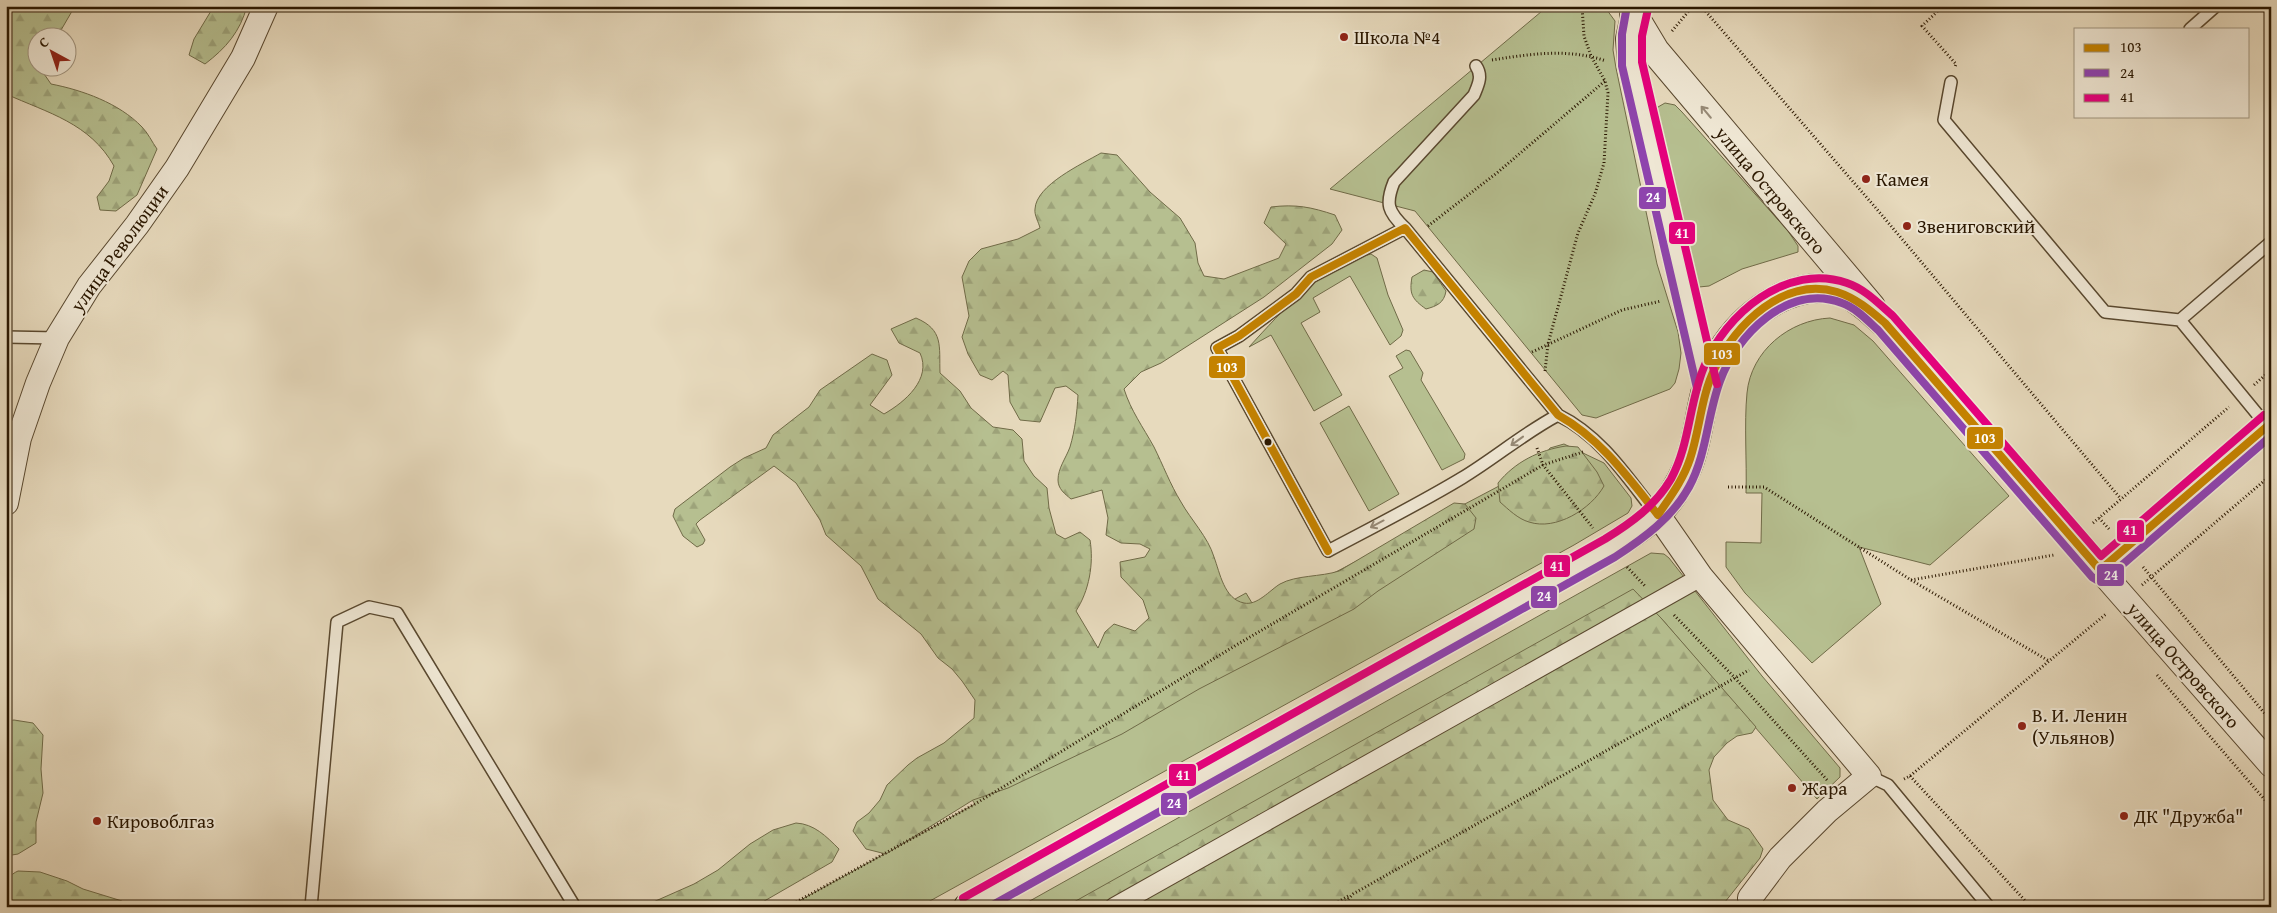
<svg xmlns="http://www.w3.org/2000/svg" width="2277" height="913" viewBox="0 0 2277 913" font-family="'Gentium Book Plus',serif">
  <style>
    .grass { fill: #b6bf90; stroke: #706b48 }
    .forest { fill: url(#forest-firs); stroke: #706b48 }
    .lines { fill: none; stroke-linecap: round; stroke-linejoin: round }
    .service-casing { stroke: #59482f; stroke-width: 14 }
    .pedestrian-casing { stroke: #59482f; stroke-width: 20 }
    .minor-casing { stroke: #59482f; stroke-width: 26 }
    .tertiary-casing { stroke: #59482f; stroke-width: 30 }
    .secondary-casing { stroke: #2a1700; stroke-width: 30 }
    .path { stroke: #2a1700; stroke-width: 3; stroke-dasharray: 1 2.5; stroke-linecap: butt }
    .service { stroke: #efe7d4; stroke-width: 11 }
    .pedestrian { stroke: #efe7d4; stroke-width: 18 }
    .minor { stroke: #efe7d4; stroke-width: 24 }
    .tertiary { stroke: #efe7d4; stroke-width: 28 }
    .secondary { stroke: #efe7d4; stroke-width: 28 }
    .bus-1-casing { stroke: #efe7d4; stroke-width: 11 }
    .bus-2-casing { stroke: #efe7d4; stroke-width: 11 }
    .bus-3-casing { stroke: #efe7d4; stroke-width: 11 }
    .bus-1 { stroke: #c48200; stroke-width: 8 }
    .bus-2 { stroke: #8e44ad; stroke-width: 8 }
    .bus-3 { stroke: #e5007d; stroke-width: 8 }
    .oneway { stroke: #968975 }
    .poi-dot { fill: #8f2418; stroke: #efe7d4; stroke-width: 2 }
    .bus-dot { fill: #2a1700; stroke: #efe7d4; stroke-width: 2 }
    .labels { text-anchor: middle; stroke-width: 4; stroke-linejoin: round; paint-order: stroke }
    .poi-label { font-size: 19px; fill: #2a1700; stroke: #efe7d4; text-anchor: start }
    .street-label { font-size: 19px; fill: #2a1700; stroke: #efe7d4 }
    .line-badge { stroke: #efe7d4; stroke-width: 2 }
    .badge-label { font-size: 14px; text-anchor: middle; font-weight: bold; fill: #fff }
  </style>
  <defs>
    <pattern id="forest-firs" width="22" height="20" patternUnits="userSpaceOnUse" patternTransform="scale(1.25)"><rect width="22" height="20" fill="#b6bf90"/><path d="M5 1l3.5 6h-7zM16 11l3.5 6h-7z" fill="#9da37a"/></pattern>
  </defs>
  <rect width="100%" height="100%" fill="#e7dabd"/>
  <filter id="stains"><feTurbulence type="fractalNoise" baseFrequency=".004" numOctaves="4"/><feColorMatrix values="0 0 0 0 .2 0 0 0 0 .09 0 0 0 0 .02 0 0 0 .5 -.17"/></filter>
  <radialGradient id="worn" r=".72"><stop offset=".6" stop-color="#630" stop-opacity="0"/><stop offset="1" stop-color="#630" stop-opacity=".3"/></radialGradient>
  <!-- grass -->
  <path class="grass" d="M1548 6H1604L1615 21 1613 50 1616 68 1657 264 1678 332 1681 353 1679 369 1675 383 1670 389 1596 418 1582 415 1415 211 1330 189Z
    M1665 103 1675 105 1682 112 1788 231 1798 246V252L1742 269 1709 286 1699 287 1696 284 1656 113 1658 107Z
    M1371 254 1377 258 1388 295 1403 330 1401 336 1390 345 1350 276 1313 298 1320 312 1301 323 1342 395 1314 411 1271 335 1249 347C1283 310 1321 266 1371 254Z
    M1830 318 1854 325 1873 341 2009 496 1930 565 1859 547 1881 604 1812 663 1745 593 1726 567V542L1761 543 1762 493H1746C1747 462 1744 424 1747 393 1751 351 1789 320 1830 318Z
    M1406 350 1410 351 1423 373 1421 380 1465 454 1464 459 1442 470 1389 376 1403 368 1396 356Z
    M1349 406 1399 494 1369 511 1320 423Z
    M1564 444 1604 463 1631 498 1632 506 1628 513 1574 545 919 907H788L975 804 954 774 978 741 1246 593 1258 613 1537 466 1550 448Z
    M1651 553 1664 554 1669 558 1762 676 1840 768V777L1817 799 1661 618 1065 907H1019Z"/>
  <!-- forest -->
  <path class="forest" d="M6 6H75L57 37 38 38V68H40L51 84C82 90 119 103 142 127 148 133 152 142 157 149L137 195 116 211 100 210 97 197 109 181 114 166C90 123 48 113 6 94Z
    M214 6H247C240 32 226 48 205 64L189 55 194 39Z
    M1101 153 1117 155 1150 192 1180 218 1195 243 1198 263 1204 276 1224 279 1279 258 1286 244 1264 223 1271 207C1296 204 1311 207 1335 215L1342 230 1332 244 1264 297 1161 363 1141 372 1124 389C1131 411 1143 427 1154 447 1163 465 1170 484 1181 502 1191 520 1208 537 1214 557 1220 573 1224 599 1244 603 1257 606 1270 590 1280 584 1296 575 1321 577 1339 571L1454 503 1465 504 1476 518 1474 529 1378 591 1354 609 1199 689 1122 734 1008 788 973 800 886 854 866 849 853 831 857 822 869 813 880 800 887 785 908 765 917 758 944 743 974 718 975 700 962 681 952 669 938 658 921 634 878 599 861 566 826 535 820 520 796 483 774 466 700 520 696 524 705 540 703 544 697 547 683 536 673 516 675 509 730 467 744 458 766 448 773 435 809 407 820 390 872 354 887 360 892 375 870 405 884 414C905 402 932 379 920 353L899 343 891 329 916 318C944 330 939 346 940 373L960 391 971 408 993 427 1013 430 1022 439 1024 461 1034 476 1047 488 1049 508 1056 534 1065 539 1080 532 1090 540C1094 564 1089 591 1076 611L1098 648 1105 632 1114 624 1135 631 1149 618 1143 600 1121 577 1120 562 1145 557 1150 549 1140 544 1121 543 1106 535 1108 518 1102 490 1071 499C1065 494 1058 489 1058 480 1058 468 1066 458 1070 447 1075 430 1077 413 1078 395L1066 386 1055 388 1040 422 1020 420 1010 402 1008 375 1003 371 992 380 980 375 968 354 962 337 969 316 962 277 969 261 981 249 1018 239 1040 228C1039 223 1034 215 1035 209 1036 185 1082 164 1101 153Z
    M1424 270 1433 272 1446 291C1444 303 1437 306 1426 309 1412 299 1409 294 1412 277Z
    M1566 446 1578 447 1597 472 1604 486C1591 509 1556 531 1529 522 1518 519 1508 509 1500 502L1498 483C1515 462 1539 450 1566 446Z
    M1633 589 1661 618 1756 727 1752 733 1737 736 1727 743 1714 757 1709 770 1713 800 1728 820 1749 829 1763 849 1760 858 1721 907H1065Z
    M14 720 33 723 43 735 41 769 43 793 36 822V843L18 854 6 856V721Z
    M796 823C814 824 826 836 839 849L832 862 754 907H642L694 884 718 870 750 844 773 830Z
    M18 871 40 872 67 881 83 889 122 901 128 907H6C6 892 2 878 18 871Z"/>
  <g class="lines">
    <!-- service casing -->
    <g class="service-casing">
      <path id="service" d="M2190 29 2216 6
        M1476 66C1483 76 1478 85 1474 95L1394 182C1385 204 1388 212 1405 228L1558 415C1601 436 1627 477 1656 514
        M1951 82 1944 120 2105 312 2180 320 2267 426
        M1405 228 1311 277 1296 294 1239 336 1217 348 1328 551C1373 527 1419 504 1462 478 1495 458 1524 433 1558 415
        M2180 320 2271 242
        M6 337 57 338
        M6 430 19 438
        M1869 776 1888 785 1989 907
        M311 907 337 622 369 607 397 613 575 907"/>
    </g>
    <!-- pedestrian casing -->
    <g class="pedestrian-casing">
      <path id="pedestrian" d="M1114 907 1701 577"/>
    </g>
    <!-- minor casing -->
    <g class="minor-casing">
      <path id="minor" d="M6 503 19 438 38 383 57 338 89 286 137 225 177 168 243 58 266 6
        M1658 515 1701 577 1869 776 1827 811 1780 858 1750 898 1752 907
        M2100 570 2271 765"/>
    </g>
    <!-- tertiary casing -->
    <g class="tertiary-casing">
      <path id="tertiary" d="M1636 12 1630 39 1632 64 1707 386
        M1634 16 1655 51 1871 307"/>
    </g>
    <!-- secondary casing -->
    <g class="secondary-casing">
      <path id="secondary" d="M968 907 1610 548C1647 524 1669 510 1687 468 1698 442 1699 413 1707 387 1711 374 1718 357 1726 345 1750 310 1797 277 1842 292 1858 297 1872 312 1885 323L2100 570 2271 423"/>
    </g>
    <!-- path -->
    <path class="path" d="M1701 6 1875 207 2121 499
      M1938 6 1940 9 1922 26 1956 64 1955 67
      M1672 31 1693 6
      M1492 60C1530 54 1569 48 1606 61
      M1428 226 1498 172 1605 81
      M1532 352 1622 310 1661 301
      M1545 371 1548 344 1578 233 1595 194 1604 163 1608 93 1605 81 1591 56 1584 36 1582 6
      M2254 385 2271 370
      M1537 448 1543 465 1593 528
      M1728 487H1764L1911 580 2049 661
      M2099 518 2109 529
      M2093 523 2229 407
      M1627 567 1645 586
      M2143 567 2271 721
      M1911 580 2054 555
      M2142 585 2271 475
      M1674 615 1735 678 1828 781
      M2157 675 2271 807
      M1910 776 2031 907
      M1904 779 1910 776 2106 614
      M787 907 975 804 1233 647 1543 465 1583 452
      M1329 907 1350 895
      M1341 907 1353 894 1749 670"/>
    <!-- service -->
    <use href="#service" class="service"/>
    <!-- pedestrian -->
    <use href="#pedestrian" class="pedestrian"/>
    <!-- minor -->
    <use href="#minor" class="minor"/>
    <!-- tertiary -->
    <use href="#tertiary" class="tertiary"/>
    <!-- secondary -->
    <use href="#secondary" class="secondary"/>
    <!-- bus-1 casing -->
    <g class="bus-1-casing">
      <path id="bus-1" d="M1658 515C1670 497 1683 480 1690 459 1700 429 1701 396 1715 368 1735 324 1785 276 1837 292 1856 298 1871 311 1885 323L2100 570
        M1328 551 1217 348 1239 336 1296 294 1311 277 1405 228 1558 415C1601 439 1628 477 1658 515
        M2100 570 2271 423"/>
    </g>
    <!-- bus-2 casing -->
    <g class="bus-2-casing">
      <path id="bus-2" d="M1627 6 1622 34V66L1697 388
        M989 907 1615 557C1644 538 1672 518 1689 487 1707 454 1707 416 1720 381 1736 336 1788 282 1842 303 1856 308 1867 320 1878 330L2092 577 2097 580 2107 578 2271 436"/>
    </g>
    <!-- bus-3 casing -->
    <g class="bus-3-casing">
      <path id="bus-3" d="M1648 9 1642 36V62L1717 384
        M963 898 1605 539C1631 523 1655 506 1671 479 1690 444 1689 403 1704 367 1725 314 1787 262 1847 283 1865 289 1879 304 1893 316L2101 556 2264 415"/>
    </g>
    <!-- bus-1 -->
    <use href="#bus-1" class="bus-1"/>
    <!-- bus-2 -->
    <use href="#bus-2" class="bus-2"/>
    <!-- bus-3 -->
    <use href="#bus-3" class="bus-3"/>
  </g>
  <!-- one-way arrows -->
  <defs><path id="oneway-shaft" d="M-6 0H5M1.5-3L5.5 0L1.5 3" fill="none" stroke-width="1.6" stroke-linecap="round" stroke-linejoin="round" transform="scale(1.25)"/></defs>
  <g class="oneway">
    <use href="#oneway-shaft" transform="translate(1706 112) rotate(-130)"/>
    <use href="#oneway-shaft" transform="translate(1517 441) rotate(144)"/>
    <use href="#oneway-shaft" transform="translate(1377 524) rotate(152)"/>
  </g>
  <!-- markers -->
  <g class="poi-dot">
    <circle cx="1344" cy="37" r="5"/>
    <circle cx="1866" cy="179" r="5"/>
    <circle cx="1907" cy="226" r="5"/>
    <circle cx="2022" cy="726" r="5"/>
    <circle cx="1792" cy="788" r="5"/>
    <circle cx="2124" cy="816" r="5"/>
    <circle cx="97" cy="821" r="5"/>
  </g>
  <circle class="bus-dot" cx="1268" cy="442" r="4.5"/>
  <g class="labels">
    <!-- poi labels -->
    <g class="poi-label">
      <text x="1354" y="44">Школа №4</text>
      <text x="1876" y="186">Камея</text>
      <text x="1917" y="233">Звениговский</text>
      <text x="2032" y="722">В. И. Ленин<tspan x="2032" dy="22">(Ульянов)</tspan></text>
      <text x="1802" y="795">Жара</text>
      <text x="2134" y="823">ДК "Дружба"</text>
      <text x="107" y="828">Кировоблгаз</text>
    </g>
    <!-- street labels -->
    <g class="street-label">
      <text transform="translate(1771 190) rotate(50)" y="7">улица Островского</text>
      <text transform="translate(119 248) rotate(-54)" y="7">улица Революции</text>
      <text transform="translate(2184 665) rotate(49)" y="7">улица Островского</text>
    </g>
  </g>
  <g class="line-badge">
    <rect x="1638" y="186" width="29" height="24" rx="5" fill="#8e44ad"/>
    <rect x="1668" y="221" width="28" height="24" rx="5" fill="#e5007d"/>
    <rect x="1703" y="342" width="38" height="24" rx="5" fill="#c48200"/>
    <rect x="1208" y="355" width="38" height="24" rx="5" fill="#c48200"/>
    <rect x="1966" y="426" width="38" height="24" rx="5" fill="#c48200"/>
    <rect x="2116" y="519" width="29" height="24" rx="5" fill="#e5007d"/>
    <rect x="1543" y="554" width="28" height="24" rx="5" fill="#e5007d"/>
    <rect x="2096" y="563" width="29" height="24" rx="5" fill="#8e44ad"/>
    <rect x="1530" y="585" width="28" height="24" rx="5" fill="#8e44ad"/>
    <rect x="1168" y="763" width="29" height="24" rx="5" fill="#e5007d"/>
    <rect x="1160" y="792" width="28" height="24" rx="5" fill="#8e44ad"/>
  </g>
  <g class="badge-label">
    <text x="1653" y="202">24</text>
    <text x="1682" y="238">41</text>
    <text x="1722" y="359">103</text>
    <text x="1227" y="372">103</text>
    <text x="1985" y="443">103</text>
    <text x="2130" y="535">41</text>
    <text x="1557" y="571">41</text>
    <text x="2111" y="580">24</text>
    <text x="1544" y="601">24</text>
    <text x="1183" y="780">41</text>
    <text x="1174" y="808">24</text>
  </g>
  <!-- margin -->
  <rect width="2277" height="913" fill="none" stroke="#e7dabd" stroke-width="25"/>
  <rect x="8" y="8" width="2262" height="898" fill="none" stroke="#2a1700" stroke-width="2.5"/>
  <rect x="12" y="12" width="2252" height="888" fill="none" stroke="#2a1700"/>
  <!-- legend -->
  <rect x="2074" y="28" width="175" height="90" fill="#efe7d4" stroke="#a0947f"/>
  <rect x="2084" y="44" width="25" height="8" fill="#c48200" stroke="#a0947f"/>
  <text x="2120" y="52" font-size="15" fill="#2a1700">103</text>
  <rect x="2084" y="69" width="25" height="8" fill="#8e44ad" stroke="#a0947f"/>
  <text x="2120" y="78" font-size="15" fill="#2a1700">24</text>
  <rect x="2084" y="94" width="25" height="8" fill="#e5007d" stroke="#a0947f"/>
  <text x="2120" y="102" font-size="15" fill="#2a1700">41</text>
  <!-- north arrow -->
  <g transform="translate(52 52) rotate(320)"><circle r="24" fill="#efe7d4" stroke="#a0947f"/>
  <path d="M0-4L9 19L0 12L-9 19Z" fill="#8f2418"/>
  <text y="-8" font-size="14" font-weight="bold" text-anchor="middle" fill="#2a1700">С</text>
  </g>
  <rect width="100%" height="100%" filter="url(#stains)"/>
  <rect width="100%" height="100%" fill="url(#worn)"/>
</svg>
